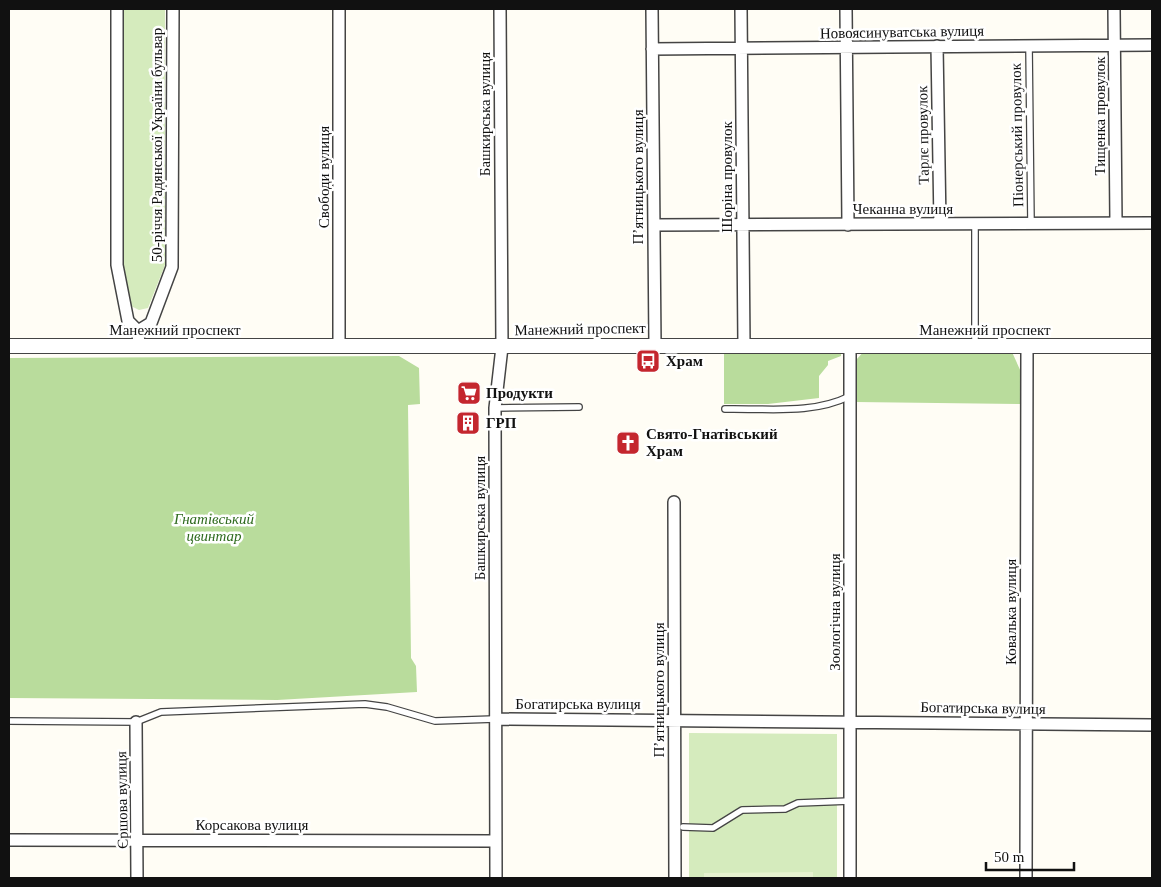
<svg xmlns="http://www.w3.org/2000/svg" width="1161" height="887" viewBox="0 0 1161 887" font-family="Georgia,serif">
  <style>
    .green { fill: #d5ebbd }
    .forest { fill: #b9dc9c }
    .pitch { fill: #e6f2cf }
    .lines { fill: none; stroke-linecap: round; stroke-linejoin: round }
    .service-casing { stroke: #444; stroke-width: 8 }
    .minor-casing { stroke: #444; stroke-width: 14 }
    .tertiary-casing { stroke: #444; stroke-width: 16 }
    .service { stroke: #fff; stroke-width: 5.5 }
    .minor { stroke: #fff; stroke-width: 11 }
    .tertiary { stroke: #fff; stroke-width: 14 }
    .labels { text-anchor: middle; stroke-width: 5; stroke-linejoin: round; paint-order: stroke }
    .street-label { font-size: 15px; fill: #111; stroke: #fff }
    .poi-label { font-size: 15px; font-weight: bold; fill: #111; stroke: #fff; text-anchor: start }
    .park-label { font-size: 15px; font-style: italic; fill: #2f6b1f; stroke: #fff }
  </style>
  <rect width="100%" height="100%" fill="#fffdf5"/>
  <!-- green -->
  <path class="green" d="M121 9H165V265L148 308 139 310 131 306 120 264Z
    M689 733 837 734V878H689Z"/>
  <!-- forest -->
  <path class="forest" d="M865 350 1012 352 1021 372 1020 404 856 402 857 359Z
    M724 351H841V356L828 361V365L819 376V398L768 404H724Z
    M399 356 419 368 420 404 408 405 411 658 416 666 417 692 277 700 9 698V358Z"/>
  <!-- pitch -->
  <path class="pitch" d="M813 872V878H704V873Z"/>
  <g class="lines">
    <!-- service casing -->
    <g class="service-casing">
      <path id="service" d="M1029 46 1031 224
        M975 346V224
        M495 408 579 407
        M725 409C767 408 812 415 850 396
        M9 721 136 722 161 712 365 704 387 707 435 721 495 719
        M683 827 713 828 742 810 785 809 798 803 850 801"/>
    </g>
    <!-- minor casing -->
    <g class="minor-casing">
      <path id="minor" d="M117 9V265L128 321 138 331
        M339 9V345
        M652 9 655 345
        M741 9 744 345
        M846 9 848 225
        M1114 9 1116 223
        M937 46 940 224
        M652 49 1152 45
        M654 225 1152 223
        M139 347 138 331 151 323 172 267 173 9
        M674 502 675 878
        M495 719 1152 725
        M136 722 137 878
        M9 840 496 841
        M496 878 495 408 502 347 500 9
        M850 878V346
        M1026 878 1027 346"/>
    </g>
    <!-- tertiary casing -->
    <g class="tertiary-casing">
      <path id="tertiary" d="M9 346H1152"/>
    </g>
    <!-- service -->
    <use href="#service" class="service"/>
    <!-- minor -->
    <use href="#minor" class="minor"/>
    <!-- tertiary -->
    <use href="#tertiary" class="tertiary"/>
  </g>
  <!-- icons -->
  <defs>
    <g id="bus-square" transform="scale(1.25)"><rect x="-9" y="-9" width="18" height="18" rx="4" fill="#c4262e" stroke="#fff"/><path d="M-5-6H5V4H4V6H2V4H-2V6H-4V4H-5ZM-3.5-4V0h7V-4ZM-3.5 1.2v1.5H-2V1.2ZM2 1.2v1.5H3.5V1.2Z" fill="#fff"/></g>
    <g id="supermarket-square" transform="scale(1.25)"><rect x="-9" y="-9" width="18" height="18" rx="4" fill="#c4262e" stroke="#fff"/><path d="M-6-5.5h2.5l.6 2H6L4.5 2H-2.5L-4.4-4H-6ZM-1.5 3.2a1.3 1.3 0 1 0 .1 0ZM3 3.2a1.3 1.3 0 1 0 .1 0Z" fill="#fff"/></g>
    <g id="building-square" transform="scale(1.25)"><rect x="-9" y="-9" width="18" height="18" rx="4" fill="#c4262e" stroke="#fff"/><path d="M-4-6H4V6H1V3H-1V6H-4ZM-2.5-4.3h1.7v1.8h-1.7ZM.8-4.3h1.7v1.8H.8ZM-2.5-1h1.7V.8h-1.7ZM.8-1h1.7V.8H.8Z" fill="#fff"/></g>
    <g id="church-square" transform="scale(1.25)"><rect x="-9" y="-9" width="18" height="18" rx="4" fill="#c4262e" stroke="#fff"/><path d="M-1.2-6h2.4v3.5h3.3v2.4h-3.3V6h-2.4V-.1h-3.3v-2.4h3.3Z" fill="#fff"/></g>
  </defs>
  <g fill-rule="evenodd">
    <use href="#bus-square" x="648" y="361"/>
    <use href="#supermarket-square" x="469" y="393"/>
    <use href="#building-square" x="468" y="423"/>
    <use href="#church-square" x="628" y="443"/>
  </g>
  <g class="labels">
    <!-- street labels -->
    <g class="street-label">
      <text transform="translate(902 32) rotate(-1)" y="5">Новоясинуватська вулиця</text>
      <text transform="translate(485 114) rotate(-90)" y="5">Башкирська вулиця</text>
      <text transform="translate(1100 116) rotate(-90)" y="5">Тищенка провулок</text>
      <text transform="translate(923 135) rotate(-91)" y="5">Тарлє провулок</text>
      <text transform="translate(1017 135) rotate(-91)" y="5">Пiонерський провулок</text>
      <text transform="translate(157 145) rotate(-90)" y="5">50-річчя Радянської України бульвар</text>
      <text transform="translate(324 177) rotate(-90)" y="5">Свободи вулиця</text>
      <text transform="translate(638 177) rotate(-90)" y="5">П’ятницького вулиця</text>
      <text transform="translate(727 177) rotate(-90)" y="5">Шоріна провулок</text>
      <text x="903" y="214">Чеканна вулиця</text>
      <text transform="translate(580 329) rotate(-1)" y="5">Манежний проспект</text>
      <text x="175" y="335">Манежний проспект</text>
      <text x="985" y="335">Манежний проспект</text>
      <text transform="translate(480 518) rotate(-90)" y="5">Башкирська вулиця</text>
      <text transform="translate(835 612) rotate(-90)" y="5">Зоологічна вулиця</text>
      <text transform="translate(1011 612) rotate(-90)" y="5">Ковалька вулиця</text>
      <text transform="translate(659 690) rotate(-90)" y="5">П’ятницького вулиця</text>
      <text x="578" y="709">Богатирська вулиця</text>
      <text transform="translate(983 708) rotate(1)" y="5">Богатирська вулиця</text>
      <text transform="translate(122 800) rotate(-91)" y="5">Єршова вулиця</text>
      <text x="252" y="830">Корсакова вулиця</text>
    </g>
    <!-- poi labels -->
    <g class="poi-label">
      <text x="666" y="366">Храм</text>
      <text x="486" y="398">Продукти</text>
      <text x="486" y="428">ГРП</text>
      <text x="646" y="439">Свято-Гнатівський<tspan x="646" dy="17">Храм</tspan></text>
    </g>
    <!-- park labels -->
    <g class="park-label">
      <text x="214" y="524">Гнатівський<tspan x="214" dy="17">цвинтар</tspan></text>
    </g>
  </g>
  <!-- border -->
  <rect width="1161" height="887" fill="none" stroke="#111111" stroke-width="20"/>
  <!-- scale -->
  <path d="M986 862v8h88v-8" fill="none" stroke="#111111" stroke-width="2.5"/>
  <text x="994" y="862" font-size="15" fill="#111111" stroke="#ffffff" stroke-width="4" paint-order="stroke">50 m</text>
</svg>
